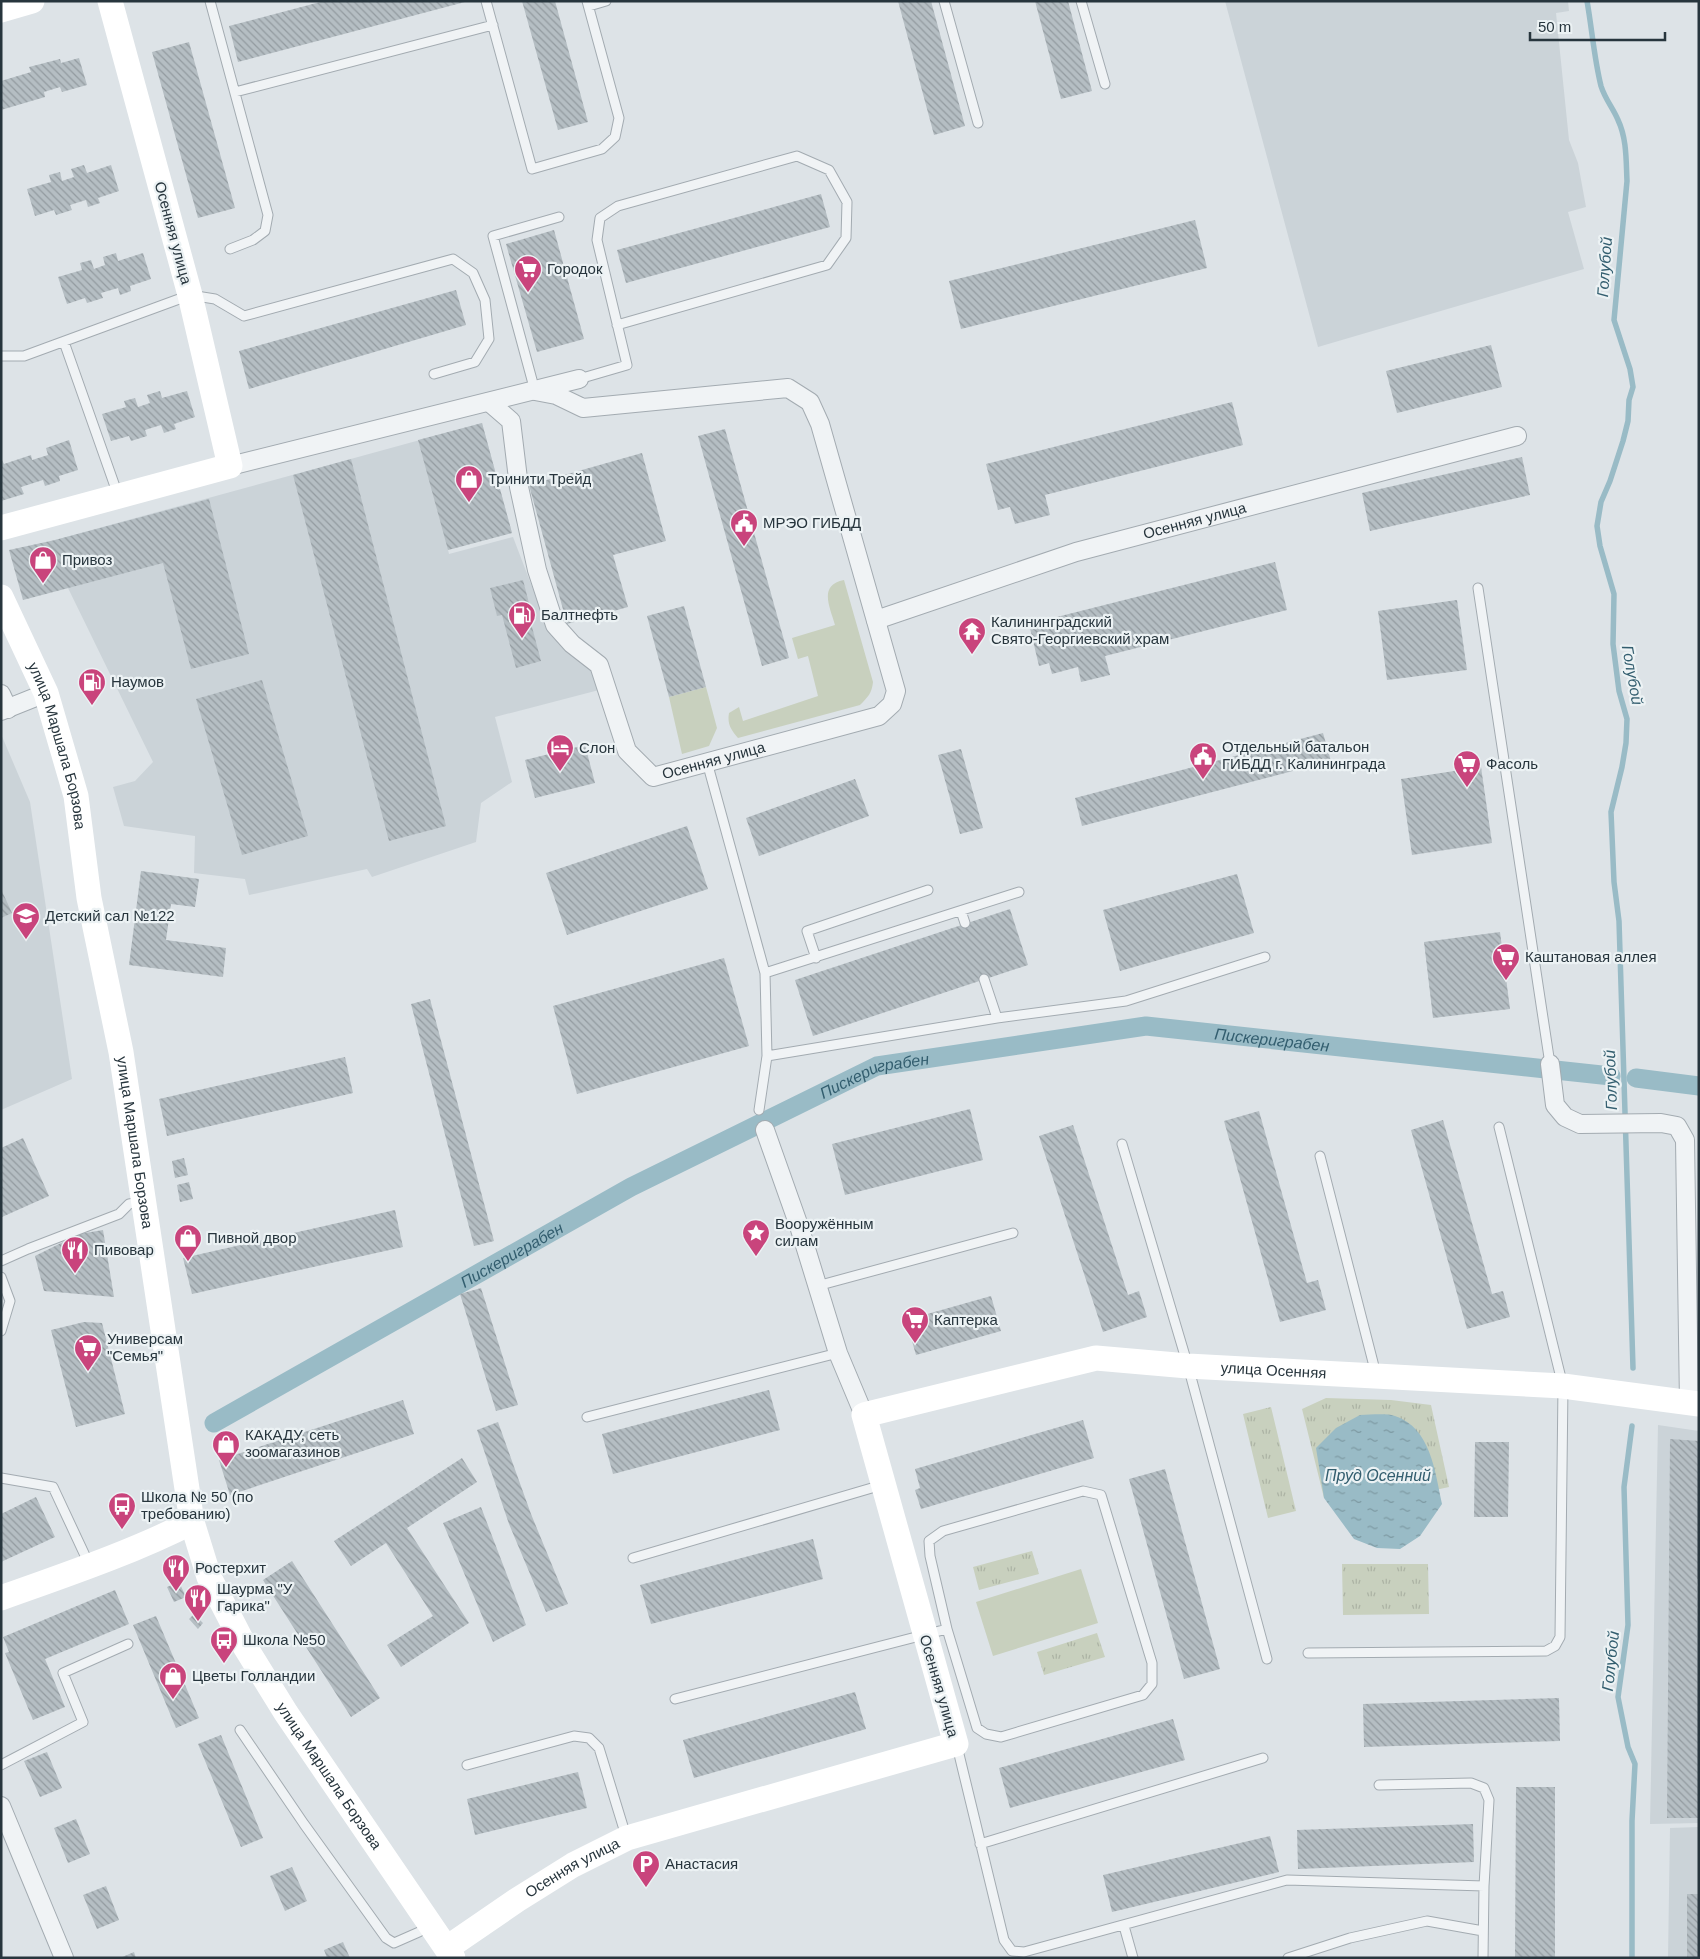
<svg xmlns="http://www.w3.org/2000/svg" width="1700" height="1959" viewBox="0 0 1700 1959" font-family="Arial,sans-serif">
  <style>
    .built { fill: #cbd3d8 }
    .green { fill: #c8d0be }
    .park { fill: url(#park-tufts) }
    .water { fill: url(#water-ripples) }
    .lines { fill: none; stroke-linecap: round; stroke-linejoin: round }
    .stream { stroke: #99bbc6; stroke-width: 5.5 }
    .canal { stroke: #99bbc6; stroke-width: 19 }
    .building { fill: url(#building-back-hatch) }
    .lane-casing { stroke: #a3abb1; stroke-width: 11 }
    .street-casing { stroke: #a3abb1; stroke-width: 20 }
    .lane { stroke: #f0f3f5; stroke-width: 9 }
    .street { stroke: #f0f3f5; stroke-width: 18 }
    .secondary { stroke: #fff; stroke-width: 25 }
    .labels { text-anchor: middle; stroke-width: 4.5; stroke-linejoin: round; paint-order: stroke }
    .street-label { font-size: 15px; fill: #27353d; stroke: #ecf2f4 }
    .poi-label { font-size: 15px; fill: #27353d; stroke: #ecf2f4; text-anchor: start }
    .water-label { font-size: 16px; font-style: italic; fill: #335e6f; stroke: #ecf2f4 }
  </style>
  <defs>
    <pattern id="park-tufts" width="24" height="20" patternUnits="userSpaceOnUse" patternTransform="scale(1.25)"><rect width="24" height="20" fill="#c8d0be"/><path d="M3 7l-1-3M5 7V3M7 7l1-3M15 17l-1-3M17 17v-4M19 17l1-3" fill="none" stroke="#acb3a4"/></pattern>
    <pattern id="water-ripples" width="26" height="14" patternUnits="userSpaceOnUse" patternTransform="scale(1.25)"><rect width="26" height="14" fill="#99bbc6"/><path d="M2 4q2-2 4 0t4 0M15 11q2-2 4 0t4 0" fill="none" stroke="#7d99a2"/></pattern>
    <pattern id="building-back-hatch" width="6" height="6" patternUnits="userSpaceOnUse" patternTransform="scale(1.25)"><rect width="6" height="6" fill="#b5bec3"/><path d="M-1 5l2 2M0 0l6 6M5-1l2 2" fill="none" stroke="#939ba0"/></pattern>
  </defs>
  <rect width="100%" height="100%" fill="#dde3e7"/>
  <!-- built -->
  <path class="built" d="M1225 1H1568L1569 11 1556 13 1569 140 1578 163 1586 207 1568 212 1584 269 1318 347Z
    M482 423 512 533 448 550 449 554 513 537 547 626 591 671 599 690 495 717 512 782 481 803 476 842 372 877 367 869 249 895 245 879 194 873 195 836 124 826 113 787 135 781 153 762 68 588 55 540Z
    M1 734 30 802 72 1079 1 1110Z
    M1658 1425 1699 1431V1823L1650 1824Z
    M1699 1827V1958H1668L1670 1828Z"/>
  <!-- green -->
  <path class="green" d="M844 580 873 682C872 693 868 697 860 705L738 738C731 730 727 724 729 713L739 707 743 721 818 696 808 656 798 659 792 638 835 625C830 607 818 585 844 580Z
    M706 687 717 728 709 746 682 754 669 697Z
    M1081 1569 1098 1623 993 1656 976 1602Z"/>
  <!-- park -->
  <path class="park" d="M1326 1398 1391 1400 1431 1405 1449 1487 1390 1500 1324 1498 1302 1409Z
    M1271 1407 1296 1511 1268 1518 1243 1414Z
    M1032 1551 1039 1574 979 1590 973 1567Z
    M1342 1564H1428L1429 1614 1343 1615Z
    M1097 1633 1105 1657 1044 1675 1037 1652Z"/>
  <!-- water -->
  <path class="water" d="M1360 1415C1370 1415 1385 1413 1395 1416 1431 1428 1435 1472 1442 1504L1420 1536 1400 1549 1377 1548 1354 1539 1324 1498 1316 1448 1336 1428Z"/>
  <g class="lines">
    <!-- stream -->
    <path class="stream" d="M1587 1C1592 29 1594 58 1601 86 1605 99 1613 108 1618 120 1627 139 1626 161 1627 181L1614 320 1630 369 1633 387 1629 400 1628 421 1623 441 1610 481 1601 502 1597 526 1600 546 1614 594 1613 644 1619 691 1627 719 1626 743 1622 767 1611 812 1614 882 1619 921 1633 1368
      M1632 1958V1821L1635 1764 1628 1747 1618 1697 1628 1625 1624 1487 1632 1426"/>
    <!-- canal -->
    <g class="canal">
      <path d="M1636 1078 1699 1086"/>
      <path id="s1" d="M214 1423 631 1187 877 1066 1146 1026 1611 1076"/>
    </g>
  </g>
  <!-- building -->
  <path class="building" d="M324 1H465V2L238 62 229 26Z
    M522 1H555L588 122 558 130Z
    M898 1H931L965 126 934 135Z
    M1035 1H1068L1092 91 1061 99Z
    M189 42 235 208 198 218 152 52Z
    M79 58 87 85 62 92 60 87 44 92 45 97 1 110V81L31 72 29 67 60 59 61 63Z
    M84 165 87 173 111 165 119 191 98 198 100 203 88 207 86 200 70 205 72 210 56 215 54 210 35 216 27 189 51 182 49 175 60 172 62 181 74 177 71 169Z
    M821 194 830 227 626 283 617 250Z
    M1195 220 1207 268 961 329 949 281Z
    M554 230 584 339 537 352 506 244Z
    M116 253 118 261 143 253 151 279 130 286 131 291 120 295 118 288 101 293 103 298 87 303 85 298 67 304 58 277 82 270 80 263 91 260 94 269 105 265 103 257Z
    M456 290 466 325 249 389 239 351Z
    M1491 345 1502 387 1397 413 1386 371Z
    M160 391 162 398 187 391 195 417 174 424 176 429 164 433 161 425 145 430 147 436 131 441 129 436 111 441 102 414 126 407 124 401 135 398 138 407 150 403 147 395Z
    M1232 402 1243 445 1045 495 1050 515 1015 524 1010 507 998 510 986 464Z
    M482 423 512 533 448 550 418 440Z
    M725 429 789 658 762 666 698 436Z
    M69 440 78 470 59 476 60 481 45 486 43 480 21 487 24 494 1 501V458L4 464 31 455 32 460 48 455 46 448Z
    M642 453 666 541 613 555 628 607 567 624 529 485Z
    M1522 457 1530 495 1370 531 1362 493Z
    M351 459 446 826 389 841 293 475Z
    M209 499 249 654 191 669 163 563 23 600 9 550 55 540Z
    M1275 562 1287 610 1105 656 1110 675 1081 682 1078 667 1052 674 1049 663 1039 666 1029 624Z
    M523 580 530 607 527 608 541 661 516 668 502 615 497 616 490 588Z
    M1457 600 1467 670 1387 680 1378 611Z
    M684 606 706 687 669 697 647 616Z
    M262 680 308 836 242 855 196 699Z
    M1323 733 1331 761 1082 826 1075 798Z
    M585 745 595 783 535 798 525 760Z
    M961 749 983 828 960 834 938 755Z
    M1481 767 1492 843 1412 855 1401 779Z
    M855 779 869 816 759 856 746 818Z
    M687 826 708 889 567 935 546 873Z
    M141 871 199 879 195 907 171 904 166 940 226 948 223 977 129 965Z
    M1237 874 1254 933 1120 971 1103 910Z
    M1 889 12 913 1 918Z
    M1010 909 1028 965 813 1036 795 980Z
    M1500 932 1510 1009 1433 1018 1424 942Z
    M724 958 749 1046 577 1094 553 1006Z
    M430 999 494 1241 474 1246 411 1004Z
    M345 1057 353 1093 167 1136 159 1099Z
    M970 1109 983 1160 845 1195 832 1144Z
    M1259 1111 1307 1283 1318 1280 1326 1310 1280 1322 1224 1121Z
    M1443 1120 1492 1294 1503 1291 1510 1317 1467 1329 1411 1130Z
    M1073 1125 1128 1295 1139 1291 1147 1317 1103 1332 1039 1136Z
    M23 1138 49 1196 2 1217 1 1148Z
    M184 1158 188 1175 175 1178 172 1161Z
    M189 1182 193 1199 180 1202 177 1185Z
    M395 1210 403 1247 192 1294 183 1258Z
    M103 1230 114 1297 44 1291 35 1256 79 1234Z
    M481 1288 518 1405 496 1411 460 1294Z
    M991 1296 1001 1331 916 1355 906 1320Z
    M84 1322 102 1323 125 1414 76 1427 51 1330Z
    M769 1390 780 1430 613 1474 602 1434Z
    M403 1400 414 1434 230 1495 219 1460Z
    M1083 1420 1094 1458 921 1509 915 1490 920 1488 915 1469Z
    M498 1422 531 1514 568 1604 546 1612 509 1524 477 1430Z
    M1670 1439 1699 1441V1579H1697L1699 1818H1667Z
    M1475 1442H1509L1508 1517H1474Z
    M462 1458 477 1482 407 1528 469 1623 401 1667 387 1645 433 1616 386 1543 351 1566 334 1541Z
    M1165 1469 1220 1669 1184 1679 1129 1479Z
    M36 1497 55 1537 1 1562V1514Z
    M481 1507 526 1625 493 1642 443 1523Z
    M813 1539 823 1579 651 1624 640 1585Z
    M292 1561 380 1698 351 1717 263 1580Z
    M179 1582 186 1597 174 1602 167 1587Z
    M115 1590 129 1624 45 1659 65 1707 33 1720 5 1653 9 1652 3 1637Z
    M194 1614 203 1623 198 1629 189 1619Z
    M156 1616 199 1718 176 1728 133 1625Z
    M855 1692 866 1729 694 1778 683 1740Z
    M1559 1698 1560 1741 1364 1747 1363 1704Z
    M1173 1719 1185 1760 1010 1808 999 1768Z
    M221 1735 263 1838 241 1847 198 1744Z
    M47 1752 62 1788 40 1797 24 1761Z
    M578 1772 587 1808 475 1835 467 1799Z
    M1516 1787H1555V1958H1515Z
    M76 1819 90 1854 68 1863 54 1828Z
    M1473 1824 1474 1862 1298 1869 1297 1830Z
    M1270 1836 1279 1872 1112 1912 1103 1875Z
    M292 1867 307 1901 285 1911 270 1876Z
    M106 1886 119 1920 97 1929 83 1895Z
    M1687 1894H1699V1958H1687Z
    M343 1942 350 1958H327L324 1950Z
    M134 1952 136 1958H120Z"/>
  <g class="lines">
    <!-- lane casing -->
    <g class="lane-casing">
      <path id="lane" d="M210 1 268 215 265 231 253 240 230 249
        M486 1 532 169 602 149 615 137 619 118 587 1
        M944 1 978 123
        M1081 1 1105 84
        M589 6 606 1
        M235 92 493 25
        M64 342 118 495
        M1 356H24L190 295 215 299 244 316 453 259 473 273 485 300 489 339 475 362 434 374
        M579 379 627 365 597 240 600 218 618 206 797 156 829 170 847 202 846 238 827 265 617 325
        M535 391 493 236 559 217
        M1478 588 1550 1064
        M707 762 765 973 767 1056 997 1018 1126 1001 1265 957
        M961 911 965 923
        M816 958 807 931 928 890
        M765 973 1019 892
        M984 979 997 1018
        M759 1110 767 1056
        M1122 1144 1188 1366 1267 1659
        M1320 1156 1376 1374
        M1 1261 28 1249 119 1214 129 1204 141 1202
        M1 1277 10 1301 1 1331
        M817 1286 1013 1233
        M587 1417 838 1353
        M1 1478 53 1487 89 1564
        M633 1558 882 1485
        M1308 1653 1546 1651 1555 1646 1560 1637 1563 1386 1499 1127
        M675 1699 947 1629 977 1728 986 1734 1001 1737 1143 1695 1152 1684V1663L1101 1495 1083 1491 943 1531 929 1541 930 1556 947 1629
        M240 1730 304 1824 386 1938 394 1943 419 1932 428 1925
        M957 1746 1004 1940 1012 1951 1024 1952 1287 1880 1484 1886 1483 1958
        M1 1765 83 1722 63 1673 128 1644
        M467 1765 574 1736 589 1738 599 1748 626 1836
        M1379 1785 1471 1783 1484 1788 1489 1800 1484 1886
        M980 1844 1263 1758
        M1124 1926 1133 1958
        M1288 1958 1350 1938 1427 1921 1483 1931"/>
    </g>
    <!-- street casing -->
    <g class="street-casing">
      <g id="street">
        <path id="s2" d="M489 402 511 421 519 487 537 570 555 625 572 644 599 665 627 751 653 777 879 716 892 704 896 691 820 424 810 402 788 388 583 408 556 395 535 391"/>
        <path d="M230 466 579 379"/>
        <path id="s3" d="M876 620 1076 552 1517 436"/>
        <path d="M1 694 8 709"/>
        <path d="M1 711 46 693"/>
        <path d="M1550 1064 1555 1105 1565 1117 1580 1124 1661 1123 1677 1126 1685 1140 1689 1403"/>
        <path d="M765 1130 799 1226 838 1353 864 1415"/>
        <path d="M1 1806 64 1958"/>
      </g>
    </g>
    <!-- lane -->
    <use href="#lane" class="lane"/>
    <!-- street -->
    <use href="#street" class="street"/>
    <!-- secondary -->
    <g class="secondary">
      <path d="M1 10 32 1"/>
      <path d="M1 528 230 466 190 295 110 1"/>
      <path id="s4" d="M1 597 46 693 76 796 89 898 121 1052 192 1522 209 1577 244 1645 286 1713 453 1958"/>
      <path d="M1 1598C65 1575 131 1553 192 1522"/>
      <path id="s5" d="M447 1948 517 1900 573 1865 627 1838 956 1744 864 1415 1096 1358 1188 1366 1563 1386 1699 1404"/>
    </g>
  </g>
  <!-- icons -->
  <defs>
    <g id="supermarket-pin" transform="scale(1.4375)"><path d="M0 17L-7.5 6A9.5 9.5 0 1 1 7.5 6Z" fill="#c9447c" stroke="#ecf2f4"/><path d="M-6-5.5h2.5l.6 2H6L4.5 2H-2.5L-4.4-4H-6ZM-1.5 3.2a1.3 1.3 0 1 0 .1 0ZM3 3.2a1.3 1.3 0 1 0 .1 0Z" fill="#fff"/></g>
    <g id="shop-pin" transform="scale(1.4375)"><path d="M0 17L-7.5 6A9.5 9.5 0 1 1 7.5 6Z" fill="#c9447c" stroke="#ecf2f4"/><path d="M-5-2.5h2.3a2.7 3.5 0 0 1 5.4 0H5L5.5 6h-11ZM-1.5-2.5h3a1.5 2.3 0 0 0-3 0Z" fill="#fff"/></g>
    <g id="civic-pin" transform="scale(1.4375)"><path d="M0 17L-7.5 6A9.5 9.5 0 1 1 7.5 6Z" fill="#c9447c" stroke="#ecf2f4"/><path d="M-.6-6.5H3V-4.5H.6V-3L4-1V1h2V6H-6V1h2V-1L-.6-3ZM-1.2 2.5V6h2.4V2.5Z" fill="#fff"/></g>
    <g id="fuel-pin" transform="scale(1.4375)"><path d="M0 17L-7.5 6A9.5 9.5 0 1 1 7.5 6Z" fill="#c9447c" stroke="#ecf2f4"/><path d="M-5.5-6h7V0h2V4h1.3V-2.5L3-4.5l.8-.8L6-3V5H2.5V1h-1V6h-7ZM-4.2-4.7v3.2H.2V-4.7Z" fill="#fff"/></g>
    <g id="temple-pin" transform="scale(1.4375)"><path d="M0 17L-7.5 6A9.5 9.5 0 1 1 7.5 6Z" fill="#c9447c" stroke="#ecf2f4"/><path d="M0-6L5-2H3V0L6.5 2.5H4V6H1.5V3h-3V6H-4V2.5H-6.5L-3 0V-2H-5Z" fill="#fff"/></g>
    <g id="hotel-pin" transform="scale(1.4375)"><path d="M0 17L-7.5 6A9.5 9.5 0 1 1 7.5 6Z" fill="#c9447c" stroke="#ecf2f4"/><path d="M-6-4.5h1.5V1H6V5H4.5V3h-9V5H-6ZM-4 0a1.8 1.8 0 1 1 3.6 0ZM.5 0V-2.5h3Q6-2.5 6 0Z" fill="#fff"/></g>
    <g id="school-pin" transform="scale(1.4375)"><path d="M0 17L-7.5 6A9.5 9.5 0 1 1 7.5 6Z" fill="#c9447c" stroke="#ecf2f4"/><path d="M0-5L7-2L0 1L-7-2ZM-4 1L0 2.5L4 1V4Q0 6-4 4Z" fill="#fff"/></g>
    <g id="sight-pin" transform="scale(1.4375)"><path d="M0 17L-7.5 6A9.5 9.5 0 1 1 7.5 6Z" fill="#c9447c" stroke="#ecf2f4"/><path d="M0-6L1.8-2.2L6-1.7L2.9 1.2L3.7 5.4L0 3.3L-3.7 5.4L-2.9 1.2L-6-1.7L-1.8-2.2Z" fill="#fff"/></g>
    <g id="restaurant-pin" transform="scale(1.4375)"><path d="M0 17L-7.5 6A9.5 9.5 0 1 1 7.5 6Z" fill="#c9447c" stroke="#ecf2f4"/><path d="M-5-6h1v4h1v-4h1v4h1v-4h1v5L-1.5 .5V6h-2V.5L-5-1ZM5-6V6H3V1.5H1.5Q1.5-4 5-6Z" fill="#fff"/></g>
    <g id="bus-pin" transform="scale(1.4375)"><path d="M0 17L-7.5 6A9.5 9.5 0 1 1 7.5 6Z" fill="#c9447c" stroke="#ecf2f4"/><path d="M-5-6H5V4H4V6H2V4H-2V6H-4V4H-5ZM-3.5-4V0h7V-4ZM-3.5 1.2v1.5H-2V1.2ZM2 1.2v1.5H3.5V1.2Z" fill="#fff"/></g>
    <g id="parking-pin" transform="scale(1.4375)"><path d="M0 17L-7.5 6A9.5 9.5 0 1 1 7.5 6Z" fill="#c9447c" stroke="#ecf2f4"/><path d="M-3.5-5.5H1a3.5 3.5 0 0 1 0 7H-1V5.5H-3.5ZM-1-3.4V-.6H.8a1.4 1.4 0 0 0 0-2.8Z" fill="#fff"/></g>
  </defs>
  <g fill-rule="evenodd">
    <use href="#supermarket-pin" x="528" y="269"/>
    <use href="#shop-pin" x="469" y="479"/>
    <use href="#civic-pin" x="744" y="523"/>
    <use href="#shop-pin" x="43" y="560"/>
    <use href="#fuel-pin" x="522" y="615"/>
    <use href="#temple-pin" x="972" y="631"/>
    <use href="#fuel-pin" x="92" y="682"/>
    <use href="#hotel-pin" x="560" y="748"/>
    <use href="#civic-pin" x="1203" y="756"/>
    <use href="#supermarket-pin" x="1467" y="764"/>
    <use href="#school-pin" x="26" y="916"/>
    <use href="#supermarket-pin" x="1506" y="957"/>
    <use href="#sight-pin" x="756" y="1233"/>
    <use href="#shop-pin" x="188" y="1238"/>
    <use href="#restaurant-pin" x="75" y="1250"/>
    <use href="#supermarket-pin" x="915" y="1320"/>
    <use href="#supermarket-pin" x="88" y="1348"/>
    <use href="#shop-pin" x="226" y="1444"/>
    <use href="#bus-pin" x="122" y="1506"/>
    <use href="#restaurant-pin" x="176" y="1568"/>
    <use href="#restaurant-pin" x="198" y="1598"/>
    <use href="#bus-pin" x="224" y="1640"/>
    <use href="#shop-pin" x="173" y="1676"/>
    <use href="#parking-pin" x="646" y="1864"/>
  </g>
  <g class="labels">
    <!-- street labels -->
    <g class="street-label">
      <text transform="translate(173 233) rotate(75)" y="5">Осенняя улица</text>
      <text dy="5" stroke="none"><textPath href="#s3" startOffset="334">Осенняя улица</textPath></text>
      <text dy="5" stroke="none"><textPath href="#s4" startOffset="160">улица Маршала Борзова</textPath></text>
      <text dy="5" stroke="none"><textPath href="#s2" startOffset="488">Осенняя улица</textPath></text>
      <text dy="5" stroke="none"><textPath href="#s4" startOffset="565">улица Маршала Борзова</textPath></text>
      <text dy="5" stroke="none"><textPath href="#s5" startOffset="1312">улица Осенняя</textPath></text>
      <text transform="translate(939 1686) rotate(74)" y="5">Осенняя улица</text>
      <text dy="5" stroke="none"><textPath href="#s4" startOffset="1239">улица Маршала Борзова</textPath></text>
      <text dy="5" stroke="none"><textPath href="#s5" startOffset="149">Осенняя улица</textPath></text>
    </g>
    <!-- poi labels -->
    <g class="poi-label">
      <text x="547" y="274">Городок</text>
      <text x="488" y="484">Тринити Трейд</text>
      <text x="763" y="528">МРЭО ГИБДД</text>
      <text x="62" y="565">Привоз</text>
      <text x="541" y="620">Балтнефть</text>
      <text x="991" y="627">Калининградский<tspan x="991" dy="17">Свято-Георгиевский храм</tspan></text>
      <text x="111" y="687">Наумов</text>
      <text x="1222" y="752">Отдельный батальон<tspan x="1222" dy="17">ГИБДД г. Калининграда</tspan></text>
      <text x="579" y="753">Слон</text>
      <text x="1486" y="769">Фасоль</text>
      <text x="45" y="921">Детский сал №122</text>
      <text x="1525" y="962">Каштановая аллея</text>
      <text x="775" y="1229">Вооружённым<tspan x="775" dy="17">силам</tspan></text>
      <text x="207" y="1243">Пивной двор</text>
      <text x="94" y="1255">Пивовар</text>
      <text x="934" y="1325">Каптерка</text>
      <text x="107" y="1344">Универсам<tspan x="107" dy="17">"Семья"</tspan></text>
      <text x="245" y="1440">КАКАДУ, сеть<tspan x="245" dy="17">зоомагазинов</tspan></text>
      <text x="141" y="1502">Школа № 50 (по<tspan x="141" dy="17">требованию)</tspan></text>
      <text x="195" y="1573">Ростерхит</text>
      <text x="217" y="1594">Шаурма "У<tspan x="217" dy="17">Гарика"</tspan></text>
      <text x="243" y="1645">Школа №50</text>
      <text x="192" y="1681">Цветы Голландии</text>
      <text x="665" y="1869">Анастасия</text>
    </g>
    <!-- water labels -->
    <g class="water-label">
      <text transform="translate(1604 267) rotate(-86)" y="6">Голубой</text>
      <text transform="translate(1633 675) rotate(80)" y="6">Голубой</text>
      <text dy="6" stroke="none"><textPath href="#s1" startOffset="1152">Пискериграбен</textPath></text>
      <text dy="6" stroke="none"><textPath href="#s1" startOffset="748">Пискериграбен</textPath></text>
      <text transform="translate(1610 1080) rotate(-92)" y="6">Голубой</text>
      <text dy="6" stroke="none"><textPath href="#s1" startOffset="342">Пискериграбен</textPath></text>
      <text x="1378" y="1481">Пруд Осенний</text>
      <text transform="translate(1610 1661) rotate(-84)" y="6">Голубой</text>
    </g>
  </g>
  <!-- border -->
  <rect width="1700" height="1959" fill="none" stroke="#27353d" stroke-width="5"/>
  <!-- scale -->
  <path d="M1530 32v8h135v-8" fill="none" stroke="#27353d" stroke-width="2.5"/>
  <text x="1538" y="32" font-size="15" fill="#27353d" stroke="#ecf2f4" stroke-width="4" paint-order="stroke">50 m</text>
</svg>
